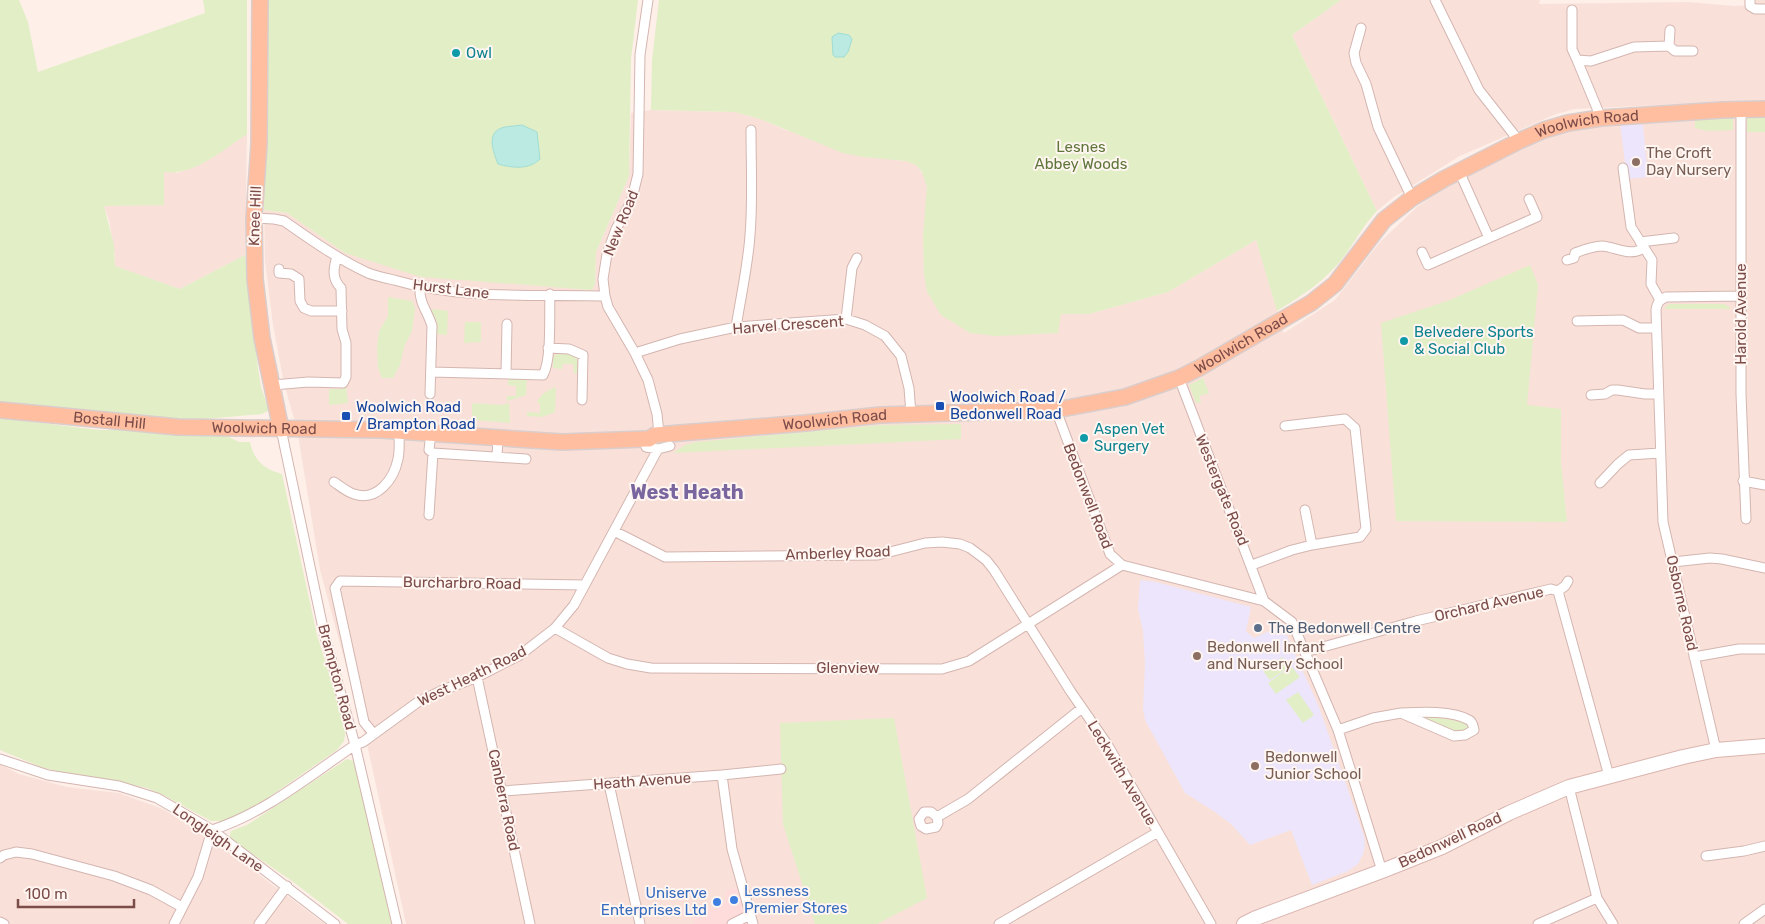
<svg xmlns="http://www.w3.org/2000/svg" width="1765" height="924" viewBox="0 0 1765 924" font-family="Rubik,sans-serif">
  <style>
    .residential { fill: #f9e1da }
    .commercial { fill: #ffdcdc }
    .education { fill: #ece5fb }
    .green { fill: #e2eec5; fill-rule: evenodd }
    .water { fill: #bbeae2; stroke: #a0ddd4 }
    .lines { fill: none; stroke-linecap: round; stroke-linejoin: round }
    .street-casing { stroke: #d4b5b0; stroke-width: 11 }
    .secondary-casing { stroke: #dab5af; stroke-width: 16 }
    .primary-casing { stroke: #dacdcc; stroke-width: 18 }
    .street { stroke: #fff; stroke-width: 9 }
    .secondary { stroke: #fff; stroke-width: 14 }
    .primary { stroke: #ffbe9f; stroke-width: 15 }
    .culture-dot { fill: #0f9aa8; stroke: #fff5f1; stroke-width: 2 }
    .education-dot { fill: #8d6e63; stroke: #fff5f1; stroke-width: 2 }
    .transit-dot { fill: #1a4fb4; stroke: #fff5f1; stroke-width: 2 }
    .service-dot { fill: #5c6f8a; stroke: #fff5f1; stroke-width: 2 }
    .shop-dot { fill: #3f7fe0; stroke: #fff5f1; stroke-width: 2 }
    .labels { text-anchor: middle; stroke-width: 4; stroke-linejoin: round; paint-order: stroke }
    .culture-label { font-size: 15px; fill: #0d838f; stroke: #fff5f1; text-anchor: start }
    .street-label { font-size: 15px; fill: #7c4c49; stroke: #fff5f1 }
    .park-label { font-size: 15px; fill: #5f763b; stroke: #fff5f1 }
    .education-label { font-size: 15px; fill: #785e54; stroke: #fff5f1; text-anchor: start }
    .transit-label { font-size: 15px; fill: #164399; stroke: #fff5f1; text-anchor: start }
    .service-label { font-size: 15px; fill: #4e5e75; stroke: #fff5f1; text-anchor: start }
    .shop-label { font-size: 15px; fill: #366cbe; stroke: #fff5f1; text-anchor: start }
    .district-label { font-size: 20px; font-weight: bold; fill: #7a669e; stroke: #fff5f1 }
  </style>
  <rect width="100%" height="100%" fill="#feefe9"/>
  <!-- residential -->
  <path class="residential" d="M1341 0H1540L1539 4 1688 2 1734 6 1753 5 1756 0H1765V100L1575 109 1556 114 1460 156 1394 197 1377 211 1292 35Z
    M651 110 735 112 760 119 788 131V130L895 160 906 161 916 165 919 168 925 178 927 187V204L956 323 970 333 1061 314H1089L1168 292 1256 240 1284 333 1335 300 1379 243 1417 207 1462 176 1522 148 1572 129 1601 123 1765 115V924H406L367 744 320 570 297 429 284 384 273 325 265 261 264 210 287 213 345 253 549 286 592 290 595 284 596 252 629 176 631 113Z
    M247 134 245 255 180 289 114 266 115 256 109 220 79 137 177 173 201 164Z
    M0 764 19 774 67 787 119 793 163 809 211 839 325 924H0Z"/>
  <!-- commercial -->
  <path class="commercial" d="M738 887 748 924H694L693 917 726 902 725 891Z"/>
  <!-- education -->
  <path class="education" d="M1620 123 1643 125 1648 177 1627 179Z
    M1140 580 1156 582 1251 607 1246 631 1254 638 1282 625 1319 707 1364 836 1365 846 1363 854 1358 864 1348 871 1312 885 1291 830 1250 845 1232 825 1215 812 1185 793 1145 720 1143 708 1145 664 1143 631 1138 609Z"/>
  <!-- green -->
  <path class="green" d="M0 0H19L28 22 38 72 205 13 203 0H247V134C223 150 194 176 164 172V205L104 206 114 245 115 266 180 289 245 255 258 368 261 387 268 407V411L262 414 193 420 0 402Z
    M266 0H638L631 59 629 176 596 252 595 284 592 290 421 277 345 253 287 213 264 210ZM522 125 537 132 540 159C530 169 512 168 498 164L494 154 497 130 504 127Z
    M659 0H1341L1292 35 1377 211C1364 224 1356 240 1345 255 1327 280 1303 295 1277 311L1256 240 1168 292 1089 314H1061L1058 333 996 336 970 333 941 315 927 292 924 274 923 237 927 187 922 172 916 165 906 161 863 157 843 153 760 119 735 112 651 110 652 60Z
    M1733 115V130L1707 131 1695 128V116Z
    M1747 116H1765V132H1747Z
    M1530 265 1538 285 1527 405 1561 409V463L1567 522 1396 521 1381 323 1450 300Z
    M388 297 412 301 415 308 412 331 404 347 400 365 393 378H382L378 368 377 348 379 331 388 316Z
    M1669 304H1724L1732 309H1664Z
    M431 309 448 311 447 335 437 334V322Z
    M465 322H481V342L464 343Z
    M558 353C576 353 579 355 579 374L574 373 573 364H563L562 369 553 368V357Z
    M508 378H527L526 395 507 401V396H516V386L508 385Z
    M1203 378 1209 393 1199 396 1201 402 1196 403 1189 385Z
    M346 387 348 403 329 405V389H341Z
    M556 387 555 412 542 417 527 416V412L540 413V403H537C540 394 548 390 556 387Z
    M472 403 502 405 509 403 510 423 472 420Z
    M0 418 99 430H135L227 436 239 442H250C254 461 265 470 282 474L317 635 346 730 344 741 337 750 252 809 230 820 221 821H211L165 796 147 788 99 778 67 774 41 767 0 750Z
    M961 424V439L673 453 685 445 696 442 882 425Z
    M1282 657 1289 667 1270 680 1263 671Z
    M1291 666 1300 677 1276 694 1268 683Z
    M1298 692 1314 715 1303 723 1286 700Z
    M1416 716 1436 717 1466 723 1468 727 1467 730 1456 733Z
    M894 718 927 898 877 924H815L783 824 780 723Z
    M347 759 354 761 393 924H348L292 881 229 838 231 831 247 825Z"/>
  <!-- water -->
  <path class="water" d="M838 33 849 35 852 39 848 52 844 57H835L833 55 832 37Z
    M522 125 537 132 540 159C529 170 512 168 498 164 493 151 485 131 505 127 511 126 516 126 522 125Z"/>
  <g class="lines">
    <!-- street casing -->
    <g class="street-casing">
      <path id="street" d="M648 0 640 55 638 174 631 202 616 229 607 254 603 279 605 296 608 307 635 353 648 380 657 414 659 434
        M1435 0 1479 90 1519 141
        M1750 0V6L1755 9H1765
        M1572 10V49L1577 60 1591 61 1634 47 1669 46 1675 51H1693
        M1361 28 1354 53 1356 63 1366 84 1378 127 1412 198
        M1669 46 1670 30
        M1577 60 1601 118
        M1741 110V394L1746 519
        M1623 168 1631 227 1652 260 1651 284 1660 300
        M254 218 274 219 284 221C311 240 338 259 368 273 376 276 385 278 394 280 462 300 534 294 605 296
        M1489 238 1537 217 1529 199
        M1640 242 1674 238
        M1422 252 1428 265 1489 238 1459 171
        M1567 260 1574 258 1575 253C1583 250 1593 246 1602 246 1616 247 1632 258 1644 247
        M279 269V273L291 274 299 279 300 301 304 308 311 311H342
        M420 288C419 303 428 312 432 326L430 394
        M846 319 852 268 857 258
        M1577 321 1623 320 1639 328H1656
        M736 327C741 296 748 265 750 235 753 200 751 165 751 130
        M548 348 569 349 583 355 582 400
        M635 353 680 339 736 327 846 319 865 325 885 336 901 356 909 388 911 414
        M431 372 543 375C552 359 549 315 550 294
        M506 374 507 324
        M1179 378 1264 601
        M273 385 308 382 343 383 346 377V343L342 329 341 288C332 279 333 269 337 257
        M1591 395 1605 394 1612 390H1618L1645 394H1658
        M1056 410 1110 554 1122 565 1264 601 1292 622 1338 730 1382 871
        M281 429 324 633 355 745 397 924
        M646 447 658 449 670 446
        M433 453 526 459
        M497 457 498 438
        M1743 481 1765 485
        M334 482C340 486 347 492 354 494 377 502 394 479 398 459 400 450 399 440 399 431
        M1600 483 1618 464 1629 455 1660 453
        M1305 510 1312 545
        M429 515 433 453 429 450 431 432
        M614 531 665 557 878 555 925 543 942 542 960 544 970 548 986 560 994 570 1071 692 1107 744 1211 924
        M1673 562 1710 558 1722 559 1765 568
        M1252 565 1292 550 1312 545 1360 537 1366 529 1355 428 1345 419 1285 426
        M1558 591 1609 776
        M555 628 608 658 627 664 651 668 942 669 969 661 1122 565
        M1305 652 1416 621 1551 589 1558 591 1565 586 1568 581
        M1694 657 1739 649H1765
        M477 677 530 924
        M1338 730 1373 718 1401 713 1454 736 1465 735 1474 730C1473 726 1473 722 1469 720 1453 710 1419 712 1401 713
        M373 733 364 722 335 588 340 581 584 585
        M1716 750 1663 522 1656 310C1657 303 1659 300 1666 297L1740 296
        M0 759 48 775 119 786 157 798 212 830 335 924
        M722 775 732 849 753 924
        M609 784 640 924
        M1569 787 1597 898 1613 924
        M503 791 722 775 781 769
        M937 817 931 812H924L919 819 921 826 926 829 936 827 938 823 937 817 968 799 1082 708
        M212 830C265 813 309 776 355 745L363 742 418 702 441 691 477 677 520 655 555 628 574 605 658 449
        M1706 856 1744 851 1765 846
        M0 858 4 855 16 852 32 854 114 876 151 890 182 907
        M0 922 4 924
        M174 924 198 877 212 830
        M259 924 287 886
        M732 924 750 915
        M999 924 1158 832
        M1538 924 1597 898
        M1744 924 1765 909"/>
    </g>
    <!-- secondary casing -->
    <g class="secondary-casing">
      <path id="secondary" d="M1244 924 1256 918 1382 871 1442 847 1509 813 1569 787 1683 757 1716 750 1765 746"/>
    </g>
    <!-- primary casing -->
    <g class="primary-casing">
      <g id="primary">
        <path d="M260 0 259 144 254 218 255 279 262 338 281 429"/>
        <path id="s1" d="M0 410 178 427 381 430 562 442 645 439H649L655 435 806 423 880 415 1056 410 1125 397 1179 378 1199 368 1311 303 1335 284 1384 220 1412 198 1444 179 1519 141 1544 130 1568 123 1601 118 1722 110 1765 109"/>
      </g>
    </g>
    <!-- street -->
    <use href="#street" class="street"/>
    <!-- secondary -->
    <use href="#secondary" class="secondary"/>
    <!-- primary -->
    <use href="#primary" class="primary"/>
  </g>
  <!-- markers -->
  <g class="culture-dot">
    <circle cx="456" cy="53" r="5"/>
    <circle cx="1404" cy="341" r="5"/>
    <circle cx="1084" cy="438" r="5"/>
  </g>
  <g class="education-dot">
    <circle cx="1636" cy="162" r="5"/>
    <circle cx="1197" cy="656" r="5"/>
    <circle cx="1255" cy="766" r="5"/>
  </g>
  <g class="transit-dot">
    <rect x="935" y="401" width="10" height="10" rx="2.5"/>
    <rect x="341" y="411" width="10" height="10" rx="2.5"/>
  </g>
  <circle class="service-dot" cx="1258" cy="628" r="5"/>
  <g class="shop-dot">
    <circle cx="734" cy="900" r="5"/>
    <circle cx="717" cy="902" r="5"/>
  </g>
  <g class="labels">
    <!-- culture labels -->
    <g class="culture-label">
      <text x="466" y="58">Owl</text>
      <text x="1414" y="337">Belvedere Sports<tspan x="1414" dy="17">&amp; Social Club</tspan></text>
      <text x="1094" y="434">Aspen Vet<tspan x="1094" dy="17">Surgery</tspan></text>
    </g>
    <!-- street labels -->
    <g class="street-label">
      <text dy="5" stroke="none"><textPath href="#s1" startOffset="1678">Woolwich Road</textPath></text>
      <text transform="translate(255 216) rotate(-88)" y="5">Knee Hill</text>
      <text transform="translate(621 223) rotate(-68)" y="5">New Road</text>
      <text transform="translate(451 289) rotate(7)" y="5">Hurst Lane</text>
      <text transform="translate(1741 314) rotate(-90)" y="5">Harold Avenue</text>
      <text transform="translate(788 325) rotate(-4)" y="5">Harvel Crescent</text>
      <text dy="5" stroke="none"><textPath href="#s1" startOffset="1258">Woolwich Road</textPath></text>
      <text dy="5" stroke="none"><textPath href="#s1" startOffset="838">Woolwich Road</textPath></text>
      <text dy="5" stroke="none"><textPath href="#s1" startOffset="110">Bostall Hill</textPath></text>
      <text dy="5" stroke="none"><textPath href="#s1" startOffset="265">Woolwich Road</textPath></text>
      <text transform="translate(1222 490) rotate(68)" y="5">Westergate Road</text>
      <text transform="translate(1088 496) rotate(69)" y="5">Bedonwell Road</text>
      <text transform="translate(838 553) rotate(-2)" y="5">Amberley Road</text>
      <text transform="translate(462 583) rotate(1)" y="5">Burcharbro Road</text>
      <text transform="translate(1682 603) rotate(77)" y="5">Osborne Road</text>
      <text transform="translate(1489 604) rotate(-13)" y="5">Orchard Avenue</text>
      <text x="848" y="673">Glenview</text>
      <text transform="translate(472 676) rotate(-26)" y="5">West Heath Road</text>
      <text transform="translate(337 677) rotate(75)" y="5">Brampton Road</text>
      <text transform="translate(1122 773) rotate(59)" y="5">Leckwith Avenue</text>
      <text transform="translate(642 781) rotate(-4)" y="5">Heath Avenue</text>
      <text transform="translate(504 800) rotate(78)" y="5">Canberra Road</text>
      <text transform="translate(218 838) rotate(35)" y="5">Longleigh Lane</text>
      <text transform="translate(1450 840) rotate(-25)" y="5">Bedonwell Road</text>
    </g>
    <!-- park labels -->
    <g class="park-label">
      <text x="1081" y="152">Lesnes<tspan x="1081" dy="17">Abbey Woods</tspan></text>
    </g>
    <!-- education labels -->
    <g class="education-label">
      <text x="1646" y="158">The Croft<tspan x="1646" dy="17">Day Nursery</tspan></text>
      <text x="1207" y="652">Bedonwell Infant<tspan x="1207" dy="17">and Nursery School</tspan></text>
      <text x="1265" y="762">Bedonwell<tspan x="1265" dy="17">Junior School</tspan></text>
    </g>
    <!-- transit labels -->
    <g class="transit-label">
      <text x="950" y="402">Woolwich Road /<tspan x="950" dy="17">Bedonwell Road</tspan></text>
      <text x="356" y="412">Woolwich Road<tspan x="356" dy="17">/ Brampton Road</tspan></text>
    </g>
    <!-- service labels -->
    <g class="service-label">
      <text x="1268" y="633">The Bedonwell Centre</text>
    </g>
    <!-- shop labels -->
    <g class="shop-label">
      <text x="744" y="896">Lessness<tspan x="744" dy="17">Premier Stores</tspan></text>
      <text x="707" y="898" text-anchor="end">Uniserve<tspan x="707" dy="17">Enterprises Ltd</tspan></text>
    </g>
    <!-- district labels -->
    <g class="district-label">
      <text x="687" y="499">West Heath</text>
    </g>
  </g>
  <!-- scale -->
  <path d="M18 899v8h116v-8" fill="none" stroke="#7c4c49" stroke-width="2.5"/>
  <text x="25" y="899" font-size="15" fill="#7c4c49" stroke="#fff5f1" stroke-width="4" paint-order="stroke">100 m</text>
</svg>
